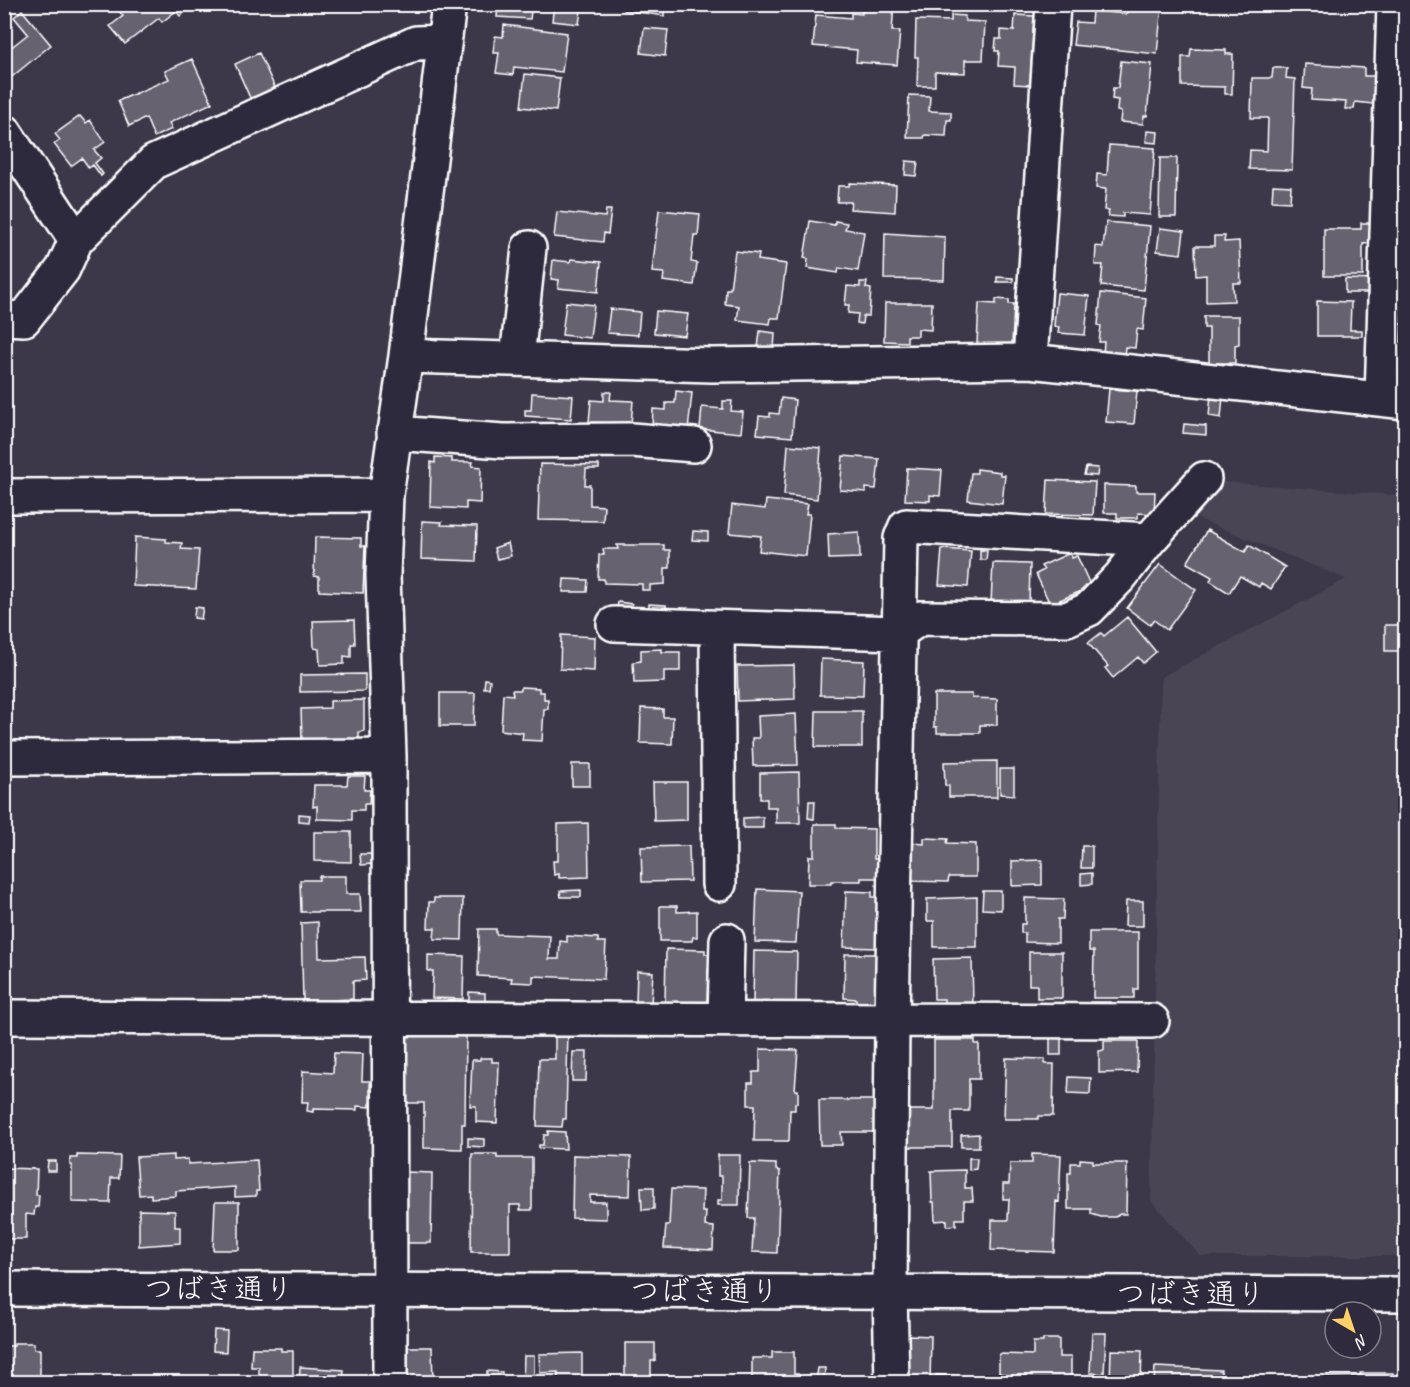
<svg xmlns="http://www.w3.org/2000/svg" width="1410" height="1387" viewBox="0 0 1410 1387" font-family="Caveat,'Klee One',sans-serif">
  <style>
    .built { fill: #494455 }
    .building { fill: #666270; stroke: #fff; stroke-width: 1.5 }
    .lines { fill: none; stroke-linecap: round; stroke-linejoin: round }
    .minor-casing { stroke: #fff; stroke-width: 38 }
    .major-casing { stroke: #fff; stroke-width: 38 }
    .minor { stroke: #2f2a3d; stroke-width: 33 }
    .major { stroke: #2f2a3d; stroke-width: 33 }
    .labels { text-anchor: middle; stroke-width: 5; stroke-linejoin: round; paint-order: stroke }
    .street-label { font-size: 30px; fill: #fff; stroke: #2f2a3d }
  </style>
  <rect width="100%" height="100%" fill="#3c3749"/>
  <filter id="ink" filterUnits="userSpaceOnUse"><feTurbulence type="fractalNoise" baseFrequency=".0167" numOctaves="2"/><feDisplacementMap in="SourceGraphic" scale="12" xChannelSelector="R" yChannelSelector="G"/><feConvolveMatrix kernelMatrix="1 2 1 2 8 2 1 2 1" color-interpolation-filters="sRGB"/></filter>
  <g filter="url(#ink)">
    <!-- built -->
    <path class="built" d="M1210 481 1405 496V1256H1200L1151 1201 1161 677 1346 579 1184 513Z"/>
    <!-- building -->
    <path class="building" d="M114 4H195L180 16 176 11 162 22 159 18 125 44 110 26 123 16Z
      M498 4H532L530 19 497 17Z
      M554 4H582L579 24 552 21Z
      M624 4H665L664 16 624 10Z
      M863 4H894L892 31H900L897 65 856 62 857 50 813 46 816 15 851 18V13L862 14Z
      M923 4H932V9L923 8Z
      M1128 4H1162L1157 54 1073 45 1076 22 1091 23 1092 11 1127 14Z
      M22 10 51 45 8 80 4 75V53L28 34 14 17Z
      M951 15 965 16V21L985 22 983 60H965V73L935 72V86H917L918 57H915L916 20 951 21Z
      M1015 15 1034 16 1030 85 1014 84 1015 67 998 66 999 51H995L996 39H1001V30L1014 31Z
      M504 25 567 33 562 72 514 67 513 75 496 73 499 53H493L495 36 503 37Z
      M644 28 668 30 665 56 641 53Z
      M1191 49 1226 50V54H1233L1232 94H1225V87L1182 86V57H1190Z
      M259 53 275 88 251 100 235 64Z
      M192 59 212 103 169 123 172 129 154 137 146 118 129 126 118 101 169 79 165 71Z
      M1121 61 1152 64 1147 116H1144L1143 124 1120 122 1121 112 1117 111 1118 100 1112 99 1113 88H1118Z
      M1305 64 1364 68V76H1375L1373 104 1355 102 1354 109H1345L1346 102 1311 100 1312 89 1303 88Z
      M1273 68H1287L1286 78 1295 79 1292 170 1249 169 1250 150 1267 151 1268 118H1251L1252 78H1272Z
      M525 74 560 78 556 111 521 107Z
      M909 95 930 96 929 111 951 112V120H947L946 136 925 135 924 138H907Z
      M80 116 86 123 90 120 105 142 94 150 101 158 95 163 103 174 101 176 93 165 89 168 82 158 71 166 54 144 60 140 55 134Z
      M1147 131 1158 132 1157 143 1146 142Z
      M1109 145 1155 148 1150 215 1123 213V217L1108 216 1109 211 1104 210 1106 189 1096 188 1097 174 1107 175Z
      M1160 158H1177L1176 217H1159Z
      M906 161 918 162 916 176 905 175Z
      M850 183 896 185 895 212 850 209 851 202H837L838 186H849Z
      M1273 185 1291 186 1290 202 1272 201Z
      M606 210H611L608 234 604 233 603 242 554 237 557 212 605 217Z
      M659 210 700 214 698 236 694 235 691 262 697 263 694 285 663 281 664 273 652 272Z
      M810 221 835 225V221L847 223 845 229 864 232 858 271 839 268 838 273 807 268 808 259 804 258Z
      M1106 222 1150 226 1144 290 1101 286 1103 265H1095L1096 246 1103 247Z
      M1361 223H1371L1372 243 1363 244V276H1324V229H1361Z
      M1160 228 1184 231 1181 254 1157 251Z
      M885 233 945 237 944 280 884 279Z
      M1214 236H1225L1224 242 1239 241 1241 283H1233L1234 301 1206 302V275L1196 276 1195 246H1214Z
      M735 251 759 254 758 260 786 264 779 318H771L770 324 737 320 739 306 725 304 726 289H730Z
      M571 259 601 262 598 292 558 288 559 280 551 279 553 260 570 262Z
      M997 277 1013 278V282H997Z
      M1345 279 1375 280 1374 293H1345Z
      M860 282H867L866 288 871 289 869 316H863L862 324 857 323 858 314 848 313 849 305H845L847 286 860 287Z
      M1057 293 1089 296 1085 335 1058 333 1059 327 1054 326Z
      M1101 293 1146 298 1143 330 1137 329 1135 348 1125 347 1124 356 1103 354 1104 342H1099L1101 326 1098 325Z
      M996 299 1009 300V304H1014L1012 345 999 348 1000 344H977L979 303 996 304Z
      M1317 301 1351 302 1350 330H1362V336H1317Z
      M566 302 594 305 590 338 562 335Z
      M885 303H932L931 330 918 329V336H907V342L884 341Z
      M610 309 640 312 638 335 607 333Z
      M656 311 688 314 685 336 654 333Z
      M1204 316H1239V344L1235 345V363H1209V328H1204Z
      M760 331 775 333 774 350 758 348Z
      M1109 389 1137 391 1134 424 1106 422Z
      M676 391 692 393 688 430 652 426 653 409 666 410V403H675Z
      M604 392H611L610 400 633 401 631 424 589 422 591 400 604 401Z
      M532 393 573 396 571 419 525 416V410H531Z
      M1211 395 1223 396 1221 418 1209 416Z
      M781 398 795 400 792 437 757 434 759 416 770 417V413L779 414Z
      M723 401H732L731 411 743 412 741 433 700 429 702 407 723 409Z
      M1184 424 1206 426V435L1183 433Z
      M788 445 821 448 817 499 784 495Z
      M843 456 879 459 876 489 866 488V492L840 490Z
      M435 457 452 458V462H473L472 466 481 467 480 503 466 502V509L430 507 431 462 435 463Z
      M540 464 599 465V469H586L585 485H590V505L604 506 603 521 538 520Z
      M1086 467 1098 468 1097 476 1084 475Z
      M907 468 942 470 940 496 930 495V501L905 500Z
      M977 469 1000 472V475H1005L1002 504 968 500 971 473H977Z
      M1048 480 1095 482 1093 515 1046 514Z
      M1104 485 1136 486V492H1155L1154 514 1138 513V518H1117V513H1104Z
      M766 500 808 504 806 514H810L806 556 759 551 761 536 729 533 732 505 765 509Z
      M422 521 442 522 441 525 477 526 476 561 421 559Z
      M1207 530 1245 552 1249 545 1285 567 1271 589 1261 583 1259 587 1240 576 1229 593 1210 581 1212 577 1187 563Z
      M693 531 708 532V541L692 540Z
      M859 532 860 558 829 559 828 534Z
      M135 537 166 539V542L182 543 181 549 199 550 196 589 133 586Z
      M315 537 361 538V546H365L363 593 319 591V577L314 576Z
      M508 543 511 556 497 559 494 548Z
      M617 545H664V550H670V568H665V584L650 585V590H642V584L604 583V579H598L599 555H604L603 549H618Z
      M942 549 971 551 968 587 939 585Z
      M980 550 987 551 986 560H980Z
      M1070 553 1072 558 1077 556 1091 587 1050 604 1036 574 1044 570 1041 566Z
      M993 563 1030 564 1029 604 991 603Z
      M1160 564 1196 590 1167 630 1154 620 1150 625 1127 608Z
      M564 579 588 580 587 592H563Z
      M618 602 632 604 631 609 617 608Z
      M649 604 666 605V612L649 611Z
      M195 607 203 608 201 619 194 618Z
      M1127 617 1156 652 1143 663 1138 657 1113 678 1105 668 1108 666 1088 643 1101 633 1104 636Z
      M354 620 355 644H351V657L344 656V664L320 665 319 649 314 648 313 621Z
      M1385 625H1406V651H1385Z
      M561 635 595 637 594 671 560 669Z
      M662 649V652H680V671H664V682L634 683 633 662 641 661V650Z
      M821 659 864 661 863 696 820 695Z
      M794 665 795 699 738 701 737 666Z
      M365 674V691L300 692V675Z
      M485 679 490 680 489 688H484Z
      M521 687 539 688V692H544V699H548V709H544L542 741 522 740 523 733 501 730 503 694 513 695 512 690H521Z
      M440 693H475L474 726H440Z
      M934 694H972V698L997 699V725H980V733H937V727H934Z
      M364 700V731L359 732V739L302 741 301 709 330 708V701Z
      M641 708 663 709V717H673L672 744 640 743Z
      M816 711H862V747H815Z
      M796 714 798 765 753 766 752 738H759L758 716Z
      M997 761V797H949V786L945 785 944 762Z
      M572 764H590V786H572Z
      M1000 769H1014V795L1000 794Z
      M799 772 800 823H776V807H767V799H760V773Z
      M348 776H365L364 790H370L369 804H364V810H352V820L317 819V806L313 807 314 785H347Z
      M653 782H687V820L654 821Z
      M809 801H815L814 819 808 818Z
      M299 814 310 815 309 822 299 821Z
      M763 817V828H743V818Z
      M588 823 589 877 559 878V874L554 875 553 861H558V824Z
      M814 824H836V828L874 829V859H877V878H861V881H831V884H808L809 856H814Z
      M314 832H351V862L314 861Z
      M924 838 948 839 947 843 976 844V877H949L948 882 912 881 913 843 924 844Z
      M689 846 690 881 642 882 641 847Z
      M1082 846H1092V868H1081Z
      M360 854H372V864L361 865Z
      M1042 860V885L1012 886V861Z
      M1092 873V884L1081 885V874Z
      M319 876H346V894H360L361 912H301L300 880H319Z
      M757 889 799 891 796 943 755 942Z
      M581 890V897H561L560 891Z
      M846 891 872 892V897H879L877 948 844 947Z
      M983 891H1001V910L982 909Z
      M977 897V947H934V921H927V899Z
      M434 898H463L462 940 434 939 435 928H428L429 902H434Z
      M1025 898 1064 899 1063 919H1058V943L1025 942V933H1021V924H1025Z
      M1126 901H1143V926H1125Z
      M660 906H677V912L697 911V937H693L692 941H660Z
      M318 922 319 958 365 957 366 980 353 981V999L303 1001 301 923Z
      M479 929H496V934L550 936 549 959H559L560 941 567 942V936L598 938V942H606L604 979 533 976V983L511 982 512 978 478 976Z
      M1089 932H1138V989H1134V998H1093L1094 951H1089Z
      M666 949 705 950V954H714L713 969H708L707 1004H665Z
      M754 951 797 952 796 1003 753 1002Z
      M1029 952H1062V998H1037V985H1029Z
      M845 954H876V1005L856 1008V999L844 998Z
      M428 955 464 956 463 999 432 998 433 971H428Z
      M972 958 973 1007 944 1008V999H934L933 959Z
      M637 971 653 972 651 1004 636 1003Z
      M469 992 485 993V1006H469Z
      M1090 1002H1110V1009H1090Z
      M555 1029 568 1030 566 1119H563L562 1127 537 1126 539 1059H555Z
      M405 1030 466 1031 465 1124H462V1149L424 1148V1103H404Z
      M1061 1032V1055H1050V1033Z
      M934 1040H975V1044H979V1079H969V1111H952V1147H907L908 1110H934Z
      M1104 1041H1138L1137 1072 1099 1073V1051L1104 1050Z
      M760 1049 798 1050 795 1090H798V1103H795V1110H790L789 1141H754L755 1105H748V1083H753V1072H760Z
      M573 1052H587L586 1081H572Z
      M334 1053 363 1054 362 1081H370V1107L357 1106V1110L313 1109V1112L307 1111 308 1102H302L303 1071 333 1073Z
      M480 1058H492V1062H499L497 1123 476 1122V1106H470L472 1060H480Z
      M1006 1058 1045 1059V1064H1054L1053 1116H1039L1038 1119H1004Z
      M1069 1077 1091 1078 1090 1094 1068 1093Z
      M819 1100H877V1132H841L842 1145H820Z
      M548 1131 565 1132 566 1149 539 1148V1145H543L544 1135H548Z
      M979 1134V1147H961V1135Z
      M468 1138 484 1139V1147L468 1146Z
      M472 1154H497V1158H532V1210H520V1205H510V1252H471Z
      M1032 1154 1061 1155 1059 1202 1056 1201 1054 1252 991 1250 992 1220H1008L1009 1199H1003V1184H1009L1010 1163H1032Z
      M77 1155 120 1156 119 1178H111L110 1203 72 1202V1165H70V1158H77Z
      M174 1155V1160L188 1159V1164L257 1160 259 1191H256V1196L235 1197V1187L176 1191V1196L151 1198V1194L139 1195 136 1157Z
      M573 1155 631 1157 630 1196 590 1195V1202H606V1219L572 1218Z
      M718 1155H740L739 1205H718V1200H722V1176H718Z
      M969 1158H977L976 1169 969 1170Z
      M1080 1159 1093 1160V1163H1127L1126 1214H1120L1115 1217H1101L1091 1214V1209H1068V1173H1071V1163H1080Z
      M48 1161H56V1171H47Z
      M750 1163 776 1164V1170L780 1171 777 1253 752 1252 754 1218H748Z
      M4 1168 37 1169 36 1195H39L38 1207H35L34 1215 26 1214V1239H7V1231L4 1230Z
      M965 1170V1188H972L973 1201H964V1219H956V1225L947 1226V1220L935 1221 934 1202H932L931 1171Z
      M405 1172 432 1173 431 1243H405Z
      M641 1187H654V1209L642 1210Z
      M671 1189 703 1190 702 1212H706L705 1226 714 1227 713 1250 664 1248 666 1225H669Z
      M215 1202H239V1250H213Z
      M139 1210 175 1211V1227H180V1243L139 1246Z
      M214 1330 227 1331 226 1352 213 1351Z
      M1092 1333H1106L1104 1374 1090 1373Z
      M909 1335 931 1336 930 1382H903L904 1354H909Z
      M1043 1339H1059V1357H1071V1382H1016V1379H1004V1374L999 1373V1354L1033 1355V1342H1043Z
      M14 1343H34V1349H40V1382H4V1346H14Z
      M625 1343H655V1361H651V1382H625Z
      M405 1347H432L433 1382H406Z
      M252 1348H281V1351H293V1382H259V1367H251Z
      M1111 1350 1142 1351 1141 1382H1110Z
      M772 1352H794V1374H798V1382H746H752V1358H772Z
      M582 1353V1382H558V1372L540 1373 539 1354Z
      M524 1356H534V1382H523Z
      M300 1367 344 1370 343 1382H299Z
      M1155 1367 1221 1370V1382H1154Z
      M818 1368H825L824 1382H816Z
      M487 1371 502 1372V1380H520V1382H475L476 1378H487Z
      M1360 1373H1393V1382H1324V1377L1360 1376Z
      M936 1375 961 1376 960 1382H936Z"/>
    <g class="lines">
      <!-- minor casing -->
      <g class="minor-casing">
        <path id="minor" d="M4 131 76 240
          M4 318 24 319 63 269 76 240 154 162 416 43 444 42
          M406 356 712 365 1030 361 1406 402
          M517 359 529 248
          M1030 361 1053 4
          M1382 399 1394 4
          M394 433 503 441 631 440 694 445
          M4 496 386 495
          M614 624 898 633 920 618 1067 619 1089 609 1120 577 1149 540 1204 479
          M717 629 719 884
          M4 758 389 756
          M4 1017 1152 1021
          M725 1019 727 940
          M390 1382 389 756 383 575 386 495 406 356 449 4
          M892 1382 890 1292 892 1021 901 538 906 526 1149 540"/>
      </g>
      <!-- major casing -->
      <g class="major-casing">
        <path id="major" d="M4 1289 1406 1294"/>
      </g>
      <!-- minor -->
      <use href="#minor" class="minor"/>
      <!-- major -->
      <use href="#major" class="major"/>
    </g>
  </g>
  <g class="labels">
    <!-- street labels -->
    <g class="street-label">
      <text x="219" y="1299">つばき通り</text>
      <text x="705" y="1301">つばき通り</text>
      <text x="1191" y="1304">つばき通り</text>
    </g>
  </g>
  <!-- margin -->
  <rect width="1410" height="1387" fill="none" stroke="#2f2a3d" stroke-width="24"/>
  <rect x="12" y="12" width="1386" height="1363" fill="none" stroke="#fff" stroke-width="2" filter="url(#ink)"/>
  <!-- north arrow -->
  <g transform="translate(1353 1330) rotate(141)"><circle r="28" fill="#2f2a3d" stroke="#827f8b" stroke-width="1.5"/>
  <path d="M0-4.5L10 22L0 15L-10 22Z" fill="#ffd166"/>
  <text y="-9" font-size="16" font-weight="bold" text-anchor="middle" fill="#ffffff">N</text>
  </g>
</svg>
